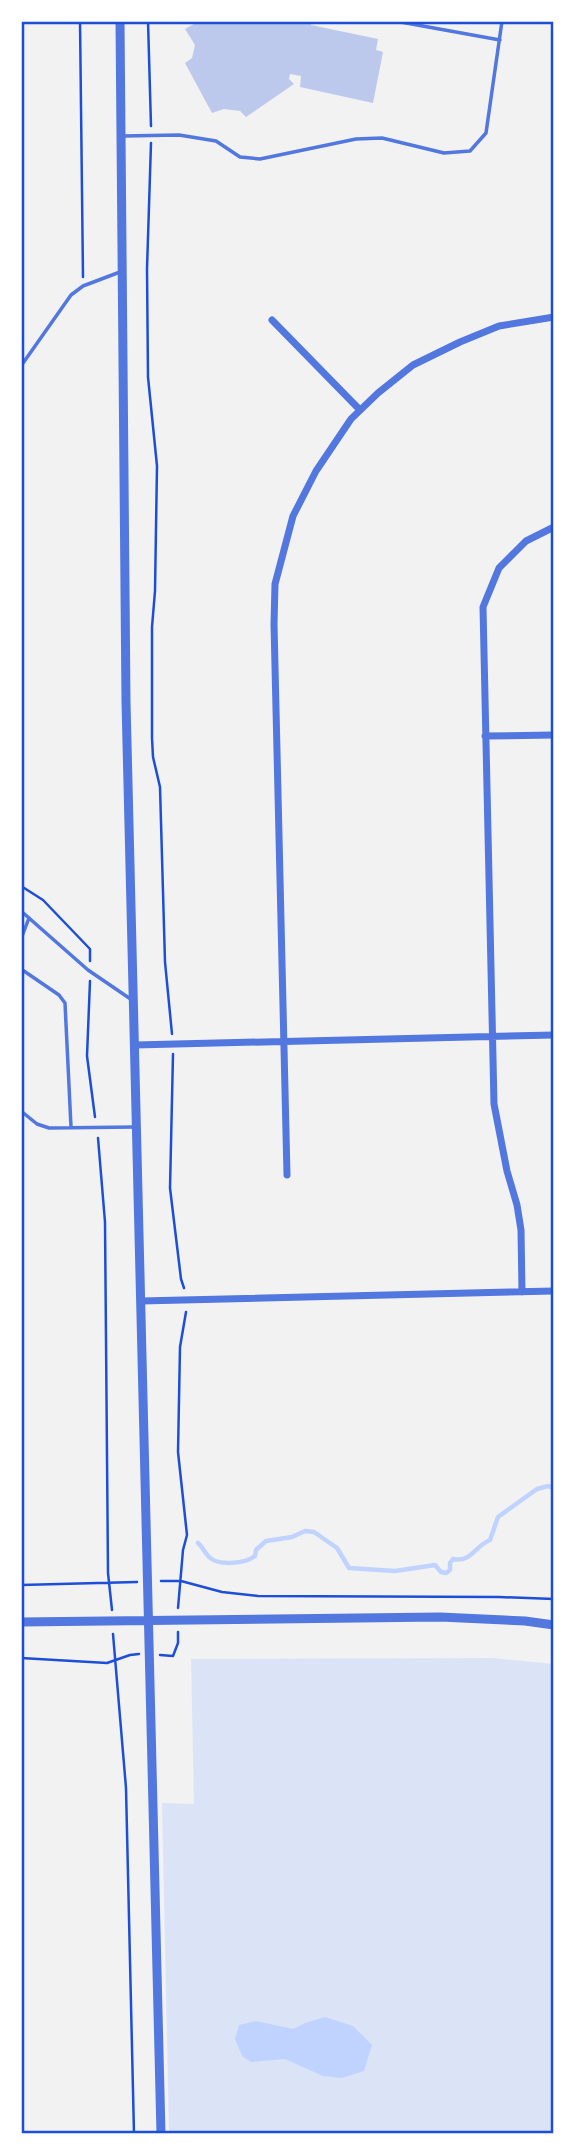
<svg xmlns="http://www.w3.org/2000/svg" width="575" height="2155" viewBox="0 0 575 2155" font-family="Quicksand,sans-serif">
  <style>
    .green { fill: #dbe4f7 }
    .water { fill: #bfd3fe }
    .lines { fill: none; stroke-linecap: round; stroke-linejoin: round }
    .stream { stroke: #bfd3fe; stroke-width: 4.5 }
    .building { fill: #bdc9ec }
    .path { stroke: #1d4ed8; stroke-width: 2.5 }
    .service { stroke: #5277de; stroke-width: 3.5 }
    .minor { stroke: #5277de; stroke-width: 7 }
    .tertiary { stroke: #5277de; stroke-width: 9 }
    .neatline { fill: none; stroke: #1d4ed8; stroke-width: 2.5 }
  </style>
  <rect width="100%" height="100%" fill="#f2f2f2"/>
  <!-- green -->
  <path class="green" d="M492 1658 554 1664V2134H169L162 1803 194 1804 191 1659Z"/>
  <!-- water -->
  <path class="water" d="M325 2017 353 2026 372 2045 364 2071 342 2078 323 2076 285 2059 251 2062 242 2056 235 2039 239 2025 256 2021 293 2029 305 2023Z"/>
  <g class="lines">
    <!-- stream -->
    <path class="stream" d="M198 1543C202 1546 205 1553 209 1557 218 1566 245 1564 255 1556L256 1550 266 1541 292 1537 305 1531 314 1532 337 1548 349 1568 395 1571 435 1565 441 1572 446 1573 450 1570V1563L453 1559C471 1563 476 1545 490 1540L498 1517 537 1489 548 1486 554 1488"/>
  </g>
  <!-- building -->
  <path class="building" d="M199 21H312L311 25 378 39 376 50 383 52 373 103 300 87 301 76 290 74 289 79 294 84 246 117 240 111 224 109 212 113 185 63 192 58 195 45 185 29Z"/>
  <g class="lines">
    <!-- path -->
    <path class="path" d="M80 21 83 277
      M148 21 151 126
      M151 143 147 269 148 377 157 466 155 591 152 627V738L153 757 160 787 165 962 172 1034
      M21 886 43 900 90 949V961
      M90 981 87 1056 95 1117
      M173 1054 170 1188 181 1279 184 1288
      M98 1138 105 1222 108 1573 112 1610
      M161 1581H181L222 1592 258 1596 499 1597 554 1599
      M21 1585 137 1582
      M178 1608 183 1550 187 1535 178 1452 180 1347 186 1312
      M113 1634 126 1788 134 2134
      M160 1655 173 1656 178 1643V1632
      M21 1658 107 1663 130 1655 139 1654"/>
    <!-- service -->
    <path class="service" d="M395 21 500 40
      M123 136 179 135 216 141 240 157 260 159 356 139 382 138 444 153 470 151 486 133 502 21
      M21 366 71 295 83 286 120 272
      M21 911 88 970 132 1000
      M21 939 29 918
      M21 969 59 995 65 1003 71 1127
      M21 1111 37 1124 49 1128 135 1127"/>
    <!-- minor -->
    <path class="minor" d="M272 320 360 410
      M485 736 554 735
      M135 1045 554 1035
      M287 1175 274 624 275 584 293 516 316 471 351 419 378 393 413 365 460 342 499 326 554 317
      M522 1292 521 1230 517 1205 507 1171 494 1104 483 607 499 568 526 541 554 527
      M141 1301 554 1291"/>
    <!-- tertiary -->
    <path class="tertiary" d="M120 21 126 702 161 2134
      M21 1622 440 1617 525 1621 554 1625"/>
  </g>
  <!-- border -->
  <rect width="575" height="2155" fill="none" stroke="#ffffff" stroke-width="46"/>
  <rect x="23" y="23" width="529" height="2109" class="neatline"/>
</svg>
